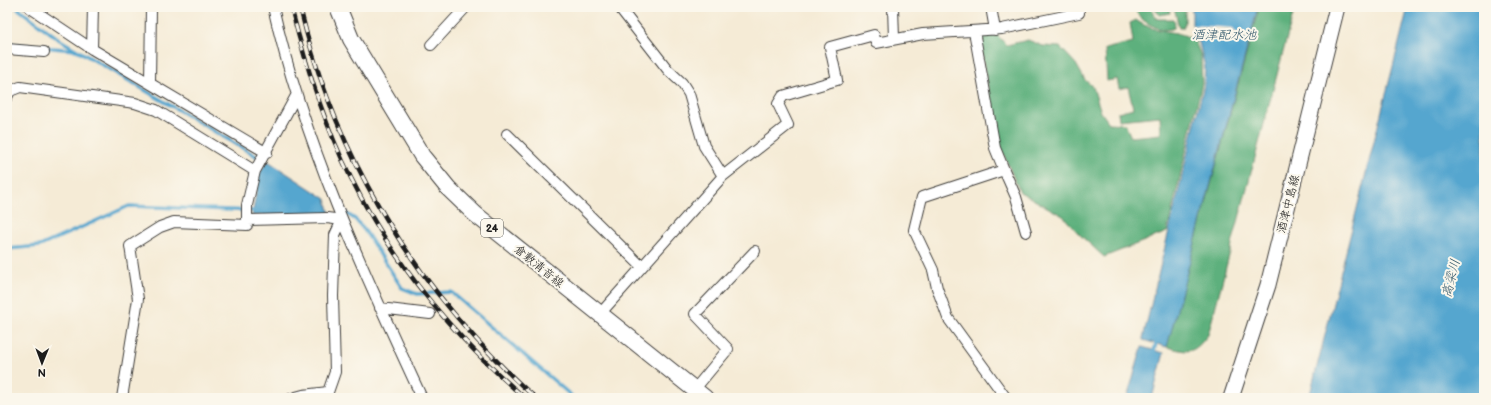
<svg xmlns="http://www.w3.org/2000/svg" width="1491" height="405" viewBox="0 0 1491 405" font-family="'Balsamiq Sans','Klee One',sans-serif">
  <style>
    .forest { fill: #5db07d; stroke: #3c664c }
    .water { fill: #54a6cf; stroke: #386176 }
    .pier { fill: #f5ebd6 }
    .lines { fill: none; stroke-linecap: round; stroke-linejoin: round }
    .stream { stroke: #54a6cf; stroke-width: 3.5 }
    .minor-casing { stroke: #3d3b38; stroke-width: 12 }
    .secondary-casing { stroke: #3d3b38; stroke-width: 17 }
    .primary-casing { stroke: #3d3b38; stroke-width: 18 }
    .minor { stroke: #fff; stroke-width: 10 }
    .secondary { stroke: #fff; stroke-width: 15 }
    .primary { stroke: #fff; stroke-width: 16 }
    .rail-casing { stroke: #1c1c1c; stroke-width: 4.5 }
    .rail { stroke: #fbf7ec; stroke-width: 3; stroke-dasharray: 9; stroke-linecap: butt }
    .labels { text-anchor: middle; stroke-width: 4; stroke-linejoin: round; paint-order: stroke }
    .shield { fill: #fbf7ec; stroke: #5f5e5a; stroke-width: 1 }
    .shield-label { font-size: 11px; font-weight: bold; fill: #1c1c1c }
    .street-label { font-size: 12px; fill: #1c1c1c; stroke: #fbf7ec }
    .water-label { font-size: 13px; font-style: italic; fill: #355a6d; stroke: #fbf7ec }
  </style>
  <rect width="100%" height="100%" fill="#fbf7ec"/>
  <filter id="ink" filterUnits="userSpaceOnUse"><feTurbulence type="fractalNoise" baseFrequency=".025" numOctaves="2"/><feDisplacementMap in="SourceGraphic" scale="8" xChannelSelector="R" yChannelSelector="G"/><feConvolveMatrix kernelMatrix="1 2 1 2 8 2 1 2 1" color-interpolation-filters="sRGB"/></filter>
  <filter id="wash" filterUnits="userSpaceOnUse"><feTurbulence type="fractalNoise" baseFrequency=".012" numOctaves="4" result="noise"/><feDisplacementMap in="SourceGraphic" scale="16" xChannelSelector="R" yChannelSelector="G"/><feGaussianBlur stdDeviation="0.9" result="paint"/><feColorMatrix in="noise" values="0 0 0 0 0 0 0 0 0 0 0 0 0 0 0 0 0 1.4 0 .05"/><feComposite in="paint" operator="in"/></filter>
  <g filter="url(#wash)">
    <rect width="100%" height="100%" fill="#f5ebd6"/>
    <!-- forest -->
    <path class="forest" d="M1134 7H1152L1153 13 1157 19H1173L1175 22 1174 28C1164 33 1148 25 1141 18 1138 16 1136 11 1134 7Z
      M1154 7H1169L1170 13 1159 15Z
      M1174 7H1185V22L1183 28H1179Z
      M1259 7H1295L1208 335C1193 354 1190 353 1167 347Z
      M1136 20C1156 35 1178 28 1195 41L1201 56 1202 84 1167 232 1104 257 1080 235 1063 216 1020 192 999 144 979 42 982 36 997 35 1007 45 1028 40 1043 46 1060 47 1076 64 1085 80 1093 87 1101 112 1109 123 1125 124 1131 137 1161 134 1160 116 1119 120 1118 112 1133 108 1128 87 1119 89 1117 79 1107 81 1105 49 1133 42 1130 23Z"/>
    <!-- water -->
    <path class="water" d="M1192 7H1258L1167 347 1143 340V338L1204 85 1205 67 1196 31 1192 25Z
      M1408 7H1484V398H1309Z
      M268 161 326 199 330 214 252 216 260 171Z
      M1142 347 1164 353 1152 398H1127Z"/>
    <!-- pier -->
    <path class="pier" d="M1190 25 1233 28 1235 32 1253 35 1252 40 1235 36 1233 38 1209 35 1206 32 1193 30Z"/>
    <g class="lines">
      <!-- stream -->
      <path class="stream" d="M16 7 60 40 256 156 269 167
        M7 44 76 50
        M342 211 355 219 365 231 402 288 417 294 451 292 574 398
        M7 249 40 246 129 206 257 211
        M1153 355 1157 339"/>
    </g>
  </g>
  <g filter="url(#ink)">
    <g class="lines">
      <!-- minor casing -->
      <g class="minor-casing">
        <path id="minor" d="M29 7 92 49 267 153
          M273 7C304 144 363 271 422 398
          M619 7 668 70 682 83 689 94 704 146 723 176
          M893 7 894 39
          M991 7 995 30
          M974 31 995 148 1004 170 922 197 914 230 933 270 937 288 948 318 1006 398
          M431 45 466 7
          M7 49 44 52
          M92 49 93 7
          M150 83 151 7
          M7 97 10 91 20 87 135 103 156 110 255 171
          M507 134 641 266
          M1004 170 1016 197 1026 232
          M247 220 327 218 342 220
          M380 308 430 314
          M599 315 723 176 788 125 778 104 783 96 837 80 830 47 874 35 876 43 923 34 1002 29 1079 13 1078 7
          M694 390 728 349 695 314 755 251
          M122 398 138 299 130 246 160 227 174 222 247 225V205L255 171 296 96
          M292 398 303 395 328 392
          M323 398 328 392 335 372 333 296 335 235 342 220"/>
      </g>
      <!-- secondary casing -->
      <g class="secondary-casing">
        <path id="secondary" d="M1231 398 1268 285 1337 7"/>
      </g>
      <!-- primary casing -->
      <g class="primary-casing">
        <path id="primary" d="M338 7 351 39 422 156 448 188 475 214 705 398"/>
      </g>
      <!-- minor -->
      <use href="#minor" class="minor"/>
      <!-- secondary -->
      <use href="#secondary" class="secondary"/>
      <!-- primary -->
      <use href="#primary" class="primary"/>
      <!-- rail casing -->
      <g class="rail-casing">
        <path id="rail" d="M291 7C306 66 324 124 351 178 393 263 454 337 525 398
          M300 7C329 132 391 246 477 340 496 360 515 381 536 398"/>
      </g>
      <!-- rail -->
      <use href="#rail" class="rail"/>
    </g>
  </g>
  <g class="labels">
    <!-- shield labels -->
    <rect class="shield" x="481" y="219" width="22" height="18" rx="3"/>
    <g class="shield-label">
      <text x="492" y="232">24</text>
    </g>
    <!-- street labels -->
    <g class="street-label">
      <text transform="translate(1288 204) rotate(-76)" y="4">酒津中島線</text>
      <text transform="translate(539 266) rotate(39)" y="4">倉敷清音線</text>
    </g>
    <!-- water labels -->
    <g class="water-label">
      <text x="1224" y="39">酒津配水池</text>
      <text transform="translate(1450 278) rotate(-76)" y="5">高梁川</text>
    </g>
  </g>
  <!-- margin -->
  <rect width="1491" height="405" fill="none" stroke="#fbf7ec" stroke-width="24"/>
  <!-- north arrow -->
  <g transform="translate(42 363) rotate(181)" stroke="#fbf7ec" stroke-width="3" paint-order="stroke">
  <path d="M0-3L7 15L0 10L-7 15Z" fill="#1c1c1c"/>
  <text y="-6" font-size="11" font-weight="bold" text-anchor="middle" fill="#1c1c1c">N</text>
  </g>
</svg>
